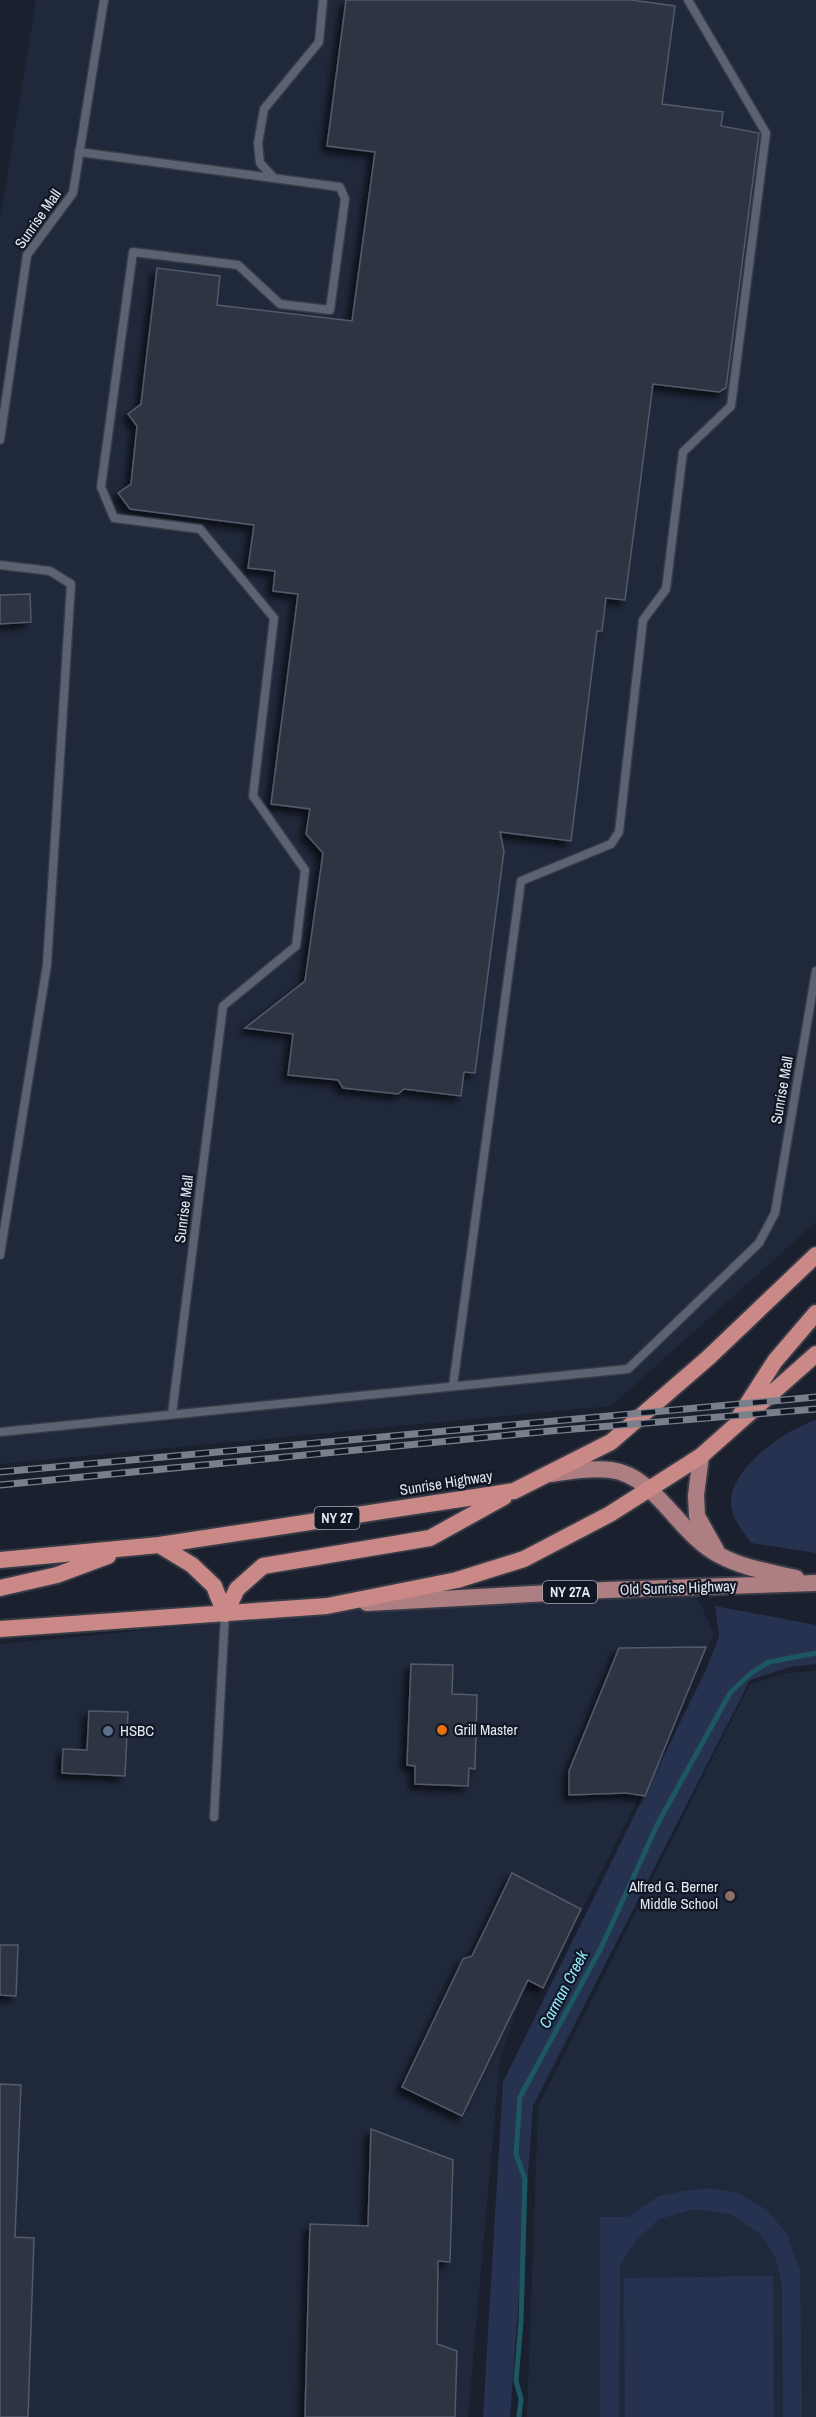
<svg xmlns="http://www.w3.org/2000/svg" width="816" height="2417" viewBox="0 0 816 2417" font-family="'Archivo Narrow',sans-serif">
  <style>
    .built { fill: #20283b }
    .green { fill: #26324f }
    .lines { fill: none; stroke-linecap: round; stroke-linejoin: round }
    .stream { stroke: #1d5762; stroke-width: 5 }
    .building { fill: #2e3443; stroke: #535a6b; stroke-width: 1.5; filter: url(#shadow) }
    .service-casing { stroke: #373b46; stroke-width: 11 }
    .primary-casing { stroke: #373b46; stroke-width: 20 }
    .trunk-casing { stroke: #373b46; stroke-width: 20 }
    .service { stroke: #5b6272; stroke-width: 8 }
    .primary { stroke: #ae7f82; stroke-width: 16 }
    .trunk { stroke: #ca8987; stroke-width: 16 }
    .rail-casing { stroke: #7a808b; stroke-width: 7 }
    .rail { stroke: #111724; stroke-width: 4.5; stroke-dasharray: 14; stroke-linecap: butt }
    .food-dot { fill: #e8710a; stroke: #111724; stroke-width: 2 }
    .service-dot { fill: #5c6f8a; stroke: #111724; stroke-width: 2 }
    .education-dot { fill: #8d6e63; stroke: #111724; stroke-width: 2 }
    .labels { text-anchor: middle; stroke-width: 4.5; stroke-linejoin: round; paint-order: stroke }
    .shield { fill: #111724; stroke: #a4a9b4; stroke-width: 1.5 }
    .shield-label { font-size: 14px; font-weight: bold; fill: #e3e8f1 }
    .street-label { font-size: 15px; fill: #e3e8f1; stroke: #111724 }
    .poi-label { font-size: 15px; fill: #e3e8f1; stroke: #111724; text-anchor: start }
    .water-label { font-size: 16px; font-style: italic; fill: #90ecff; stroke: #111724 }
  </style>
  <defs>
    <filter id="shadow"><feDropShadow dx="-5.5" dy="5.5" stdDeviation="3" flood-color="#0009"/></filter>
  </defs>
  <rect width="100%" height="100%" fill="#1a202e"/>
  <!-- built -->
  <path class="built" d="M36 0H816V1222L611 1406 0 1464V219Z
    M689 1578 714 1634 639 1797 543 1988 527 1981 500 2058 468 2417H0V1644Z
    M816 1671V2417H527L538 2107 750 1684 787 1673Z"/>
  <!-- green -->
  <path class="green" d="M816 1420V1553L751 1543C743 1531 730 1517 731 1501 732 1467 786 1429 816 1420Z
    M715 1606 816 1625V1664L790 1667 750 1680 533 2106 510 2417H483L503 2082 706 1670 719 1637Z
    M713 2188 740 2194 767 2210 787 2234 800 2271 802 2417H783L782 2286 775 2256 759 2233 730 2214 694 2209 659 2219 634 2243 620 2265 619 2417H600V2217H628L657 2197 683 2191Z
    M773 2276 774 2417H625L624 2278Z"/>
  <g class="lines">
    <!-- stream -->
    <path class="stream" d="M519 2417 521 2399 516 2381 521 2322 525 2179 516 2154 520 2097 601 1948 658 1823 730 1693 751 1673 769 1662 816 1653"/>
  </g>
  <!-- building -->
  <path class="building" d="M346 0H631L675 6 662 104 723 112 721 126 759 133 726 388 719 392 653 384 625 600 606 598 602 631H597L571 841 500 832 504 851 475 1073 464 1072 461 1096 404 1089 398 1094 343 1088 338 1080 288 1075 293 1034 245 1028 305 981 323 853 306 834 310 809 271 804 298 594 273 591 275 571 248 568 254 525 130 509 118 493 131 484 137 426 128 414 141 404 157 268 220 276 217 305 352 321 375 152 327 146Z
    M30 594 31 622 0 624V595Z
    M706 1647 645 1796 626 1793 569 1795V1771L619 1648Z
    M411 1664 453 1665 452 1694 477 1695 475 1769 469 1768 468 1786 415 1784V1766L407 1765Z
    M89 1711 128 1712 125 1776 62 1773 63 1749 87 1750Z
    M512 1873 581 1909 543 1988 528 1980 462 2116 402 2087 463 1959 472 1956Z
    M0 1945H18L16 1996 0 1995Z
    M0 2084 21 2085 15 2237 34 2238 28 2417H0Z
    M371 2129 453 2160 450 2262 438 2261 437 2344 457 2351 455 2417H305L310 2224 368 2226Z"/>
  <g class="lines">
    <!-- service casing -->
    <g class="service-casing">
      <path id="service" d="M79 152 340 187 345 199 330 310 280 304 238 265 133 252 101 487 114 518 200 529 274 618 253 796 305 870 296 946 223 1006 172 1414
        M273 177 260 163 258 143 264 109 319 42 323 0
        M0 440 27 255 73 193 104 0
        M0 565 50 571 71 584 47 965 0 1255
        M453 1386 521 881 611 844 619 832 643 620 666 589 683 452 731 406 766 133 688 0
        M0 1432 628 1369 759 1243 775 1213 816 971
        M214 1817 225 1614"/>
    </g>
    <!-- primary casing -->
    <g class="primary-casing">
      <path id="primary" d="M701 1456 696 1495 697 1516 716 1550
        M551 1474C571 1471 591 1468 611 1470 657 1476 679 1536 721 1556 743 1568 771 1572 796 1578
        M367 1603 606 1590 816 1583"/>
    </g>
    <!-- trunk casing -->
    <g class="trunk-casing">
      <path id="trunk" d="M739 1417 775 1361 816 1313
        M159 1545 192 1565 214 1586 225 1614
        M0 1560 159 1545 514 1491 611 1442 708 1358 816 1255
        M0 1588 57 1575 108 1556
        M225 1614 237 1589 263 1566 430 1538 504 1497
        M0 1629 327 1606 457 1580 524 1559 610 1514 701 1456 816 1354"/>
    </g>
    <!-- service -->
    <use href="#service" class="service"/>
    <!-- primary -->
    <use href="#primary" class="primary"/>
    <!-- trunk -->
    <use href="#trunk" class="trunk"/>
    <!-- rail casing -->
    <g class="rail-casing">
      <path id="rail" d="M0 1472 816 1397
        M0 1485 550 1431 816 1409"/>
    </g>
    <!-- rail -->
    <use href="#rail" class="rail"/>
  </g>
  <!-- markers -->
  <circle class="food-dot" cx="442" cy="1730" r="6"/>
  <circle class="service-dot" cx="108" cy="1731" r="6"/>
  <circle class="education-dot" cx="730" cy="1896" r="6"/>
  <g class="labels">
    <!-- shield labels -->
    <g class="shield">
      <rect x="314.5" y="1507" width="45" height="22" rx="4.5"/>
      <rect x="543" y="1581" width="54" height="22" rx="4.5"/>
    </g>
    <g class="shield-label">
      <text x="337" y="1523">NY 27</text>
      <text x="570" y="1597">NY 27A</text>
    </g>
    <!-- street labels -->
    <g class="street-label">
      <text transform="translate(38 219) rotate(-55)" y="5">Sunrise Mall</text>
      <text transform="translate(782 1090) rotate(-80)" y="5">Sunrise Mall</text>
      <text transform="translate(184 1209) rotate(-83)" y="5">Sunrise Mall</text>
      <text transform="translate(446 1483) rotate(-9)" y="5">Sunrise Highway</text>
      <text transform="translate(678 1588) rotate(-2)" y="5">Old Sunrise Highway</text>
    </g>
    <!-- poi labels -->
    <g class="poi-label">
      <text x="454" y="1735">Grill Master</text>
      <text x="120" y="1736">HSBC</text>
      <text x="718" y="1892" text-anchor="end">Alfred G. Berner<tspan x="718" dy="17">Middle School</tspan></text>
    </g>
    <!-- water labels -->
    <g class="water-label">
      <text transform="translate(563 1989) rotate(-62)" y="6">Carman Creek</text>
    </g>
  </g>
</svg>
